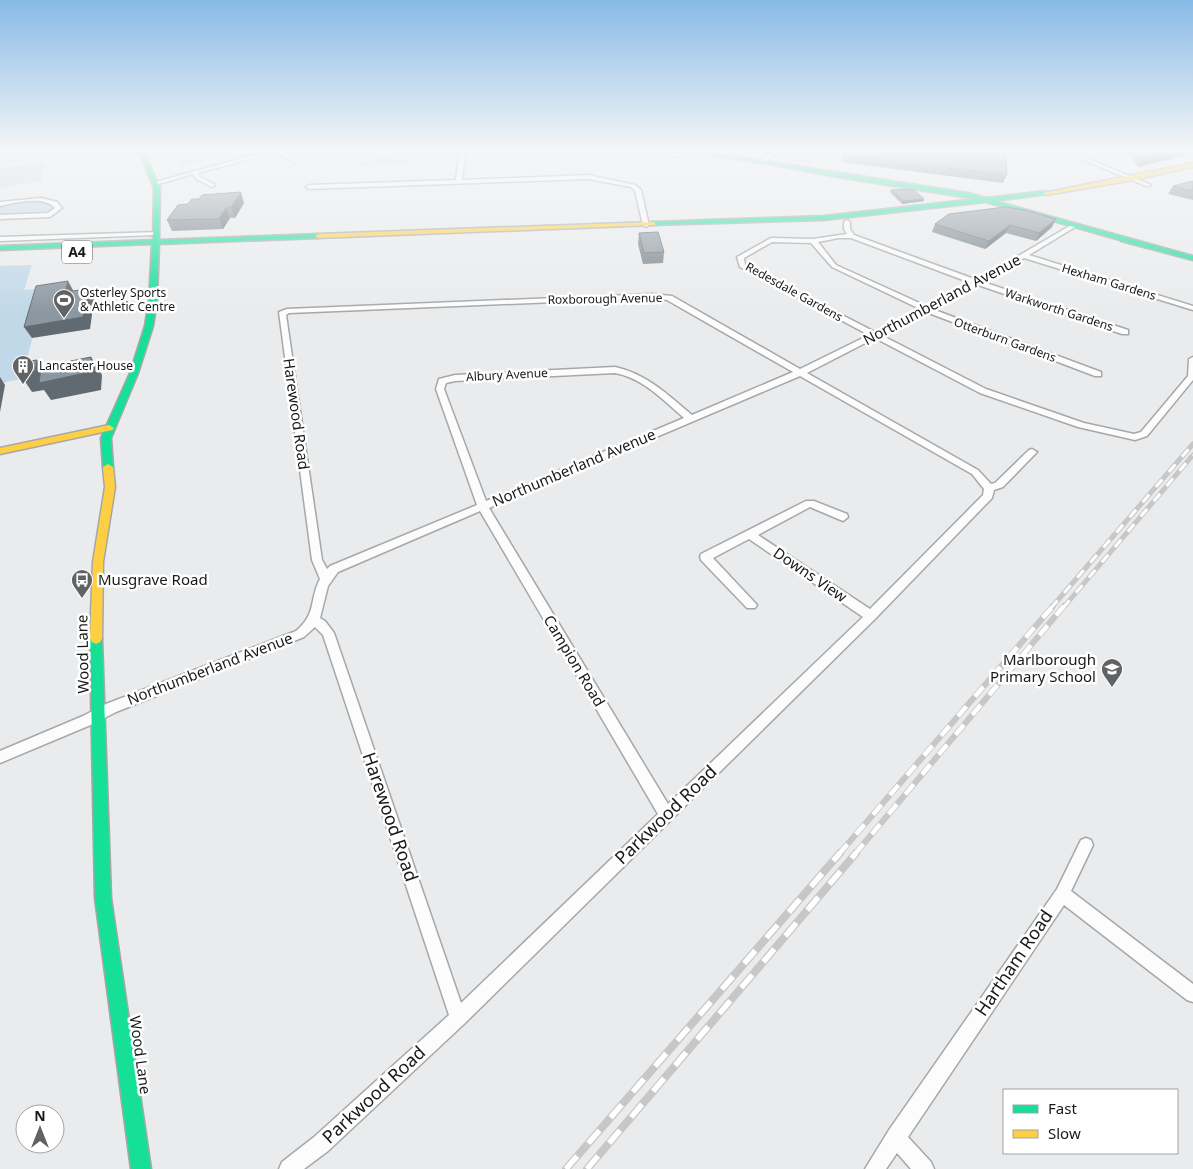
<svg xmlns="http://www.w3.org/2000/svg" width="1193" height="1169" viewBox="0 0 1193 1169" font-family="'Noto Sans',sans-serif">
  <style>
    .green { fill: #c1d8e8 }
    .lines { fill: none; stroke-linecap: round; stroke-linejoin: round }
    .street-casing { stroke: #a6a7a8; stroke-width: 3 }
    .fast-casing { stroke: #a6a7a8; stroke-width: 3 }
    .slow-casing { stroke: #a6a7a8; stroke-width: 3 }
    .street { fill: #fcfcfc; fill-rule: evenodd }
    .fast { fill: #16e098; fill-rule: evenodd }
    .slow { fill: #ffcf43; fill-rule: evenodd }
    .rail-far2-casing { stroke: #c7c7c8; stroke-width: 5 }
    .rail-far1-casing { stroke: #c7c7c8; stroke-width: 6 }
    .rail-casing { stroke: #c7c7c8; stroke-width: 8 }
    .rail-far2 { stroke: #fff; stroke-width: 3; stroke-dasharray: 10; stroke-linecap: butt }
    .rail-far1 { stroke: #fff; stroke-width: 4.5; stroke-dasharray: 13; stroke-linecap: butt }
    .rail { stroke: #fff; stroke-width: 5.5; stroke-dasharray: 17; stroke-linecap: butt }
    .wall { fill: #78838a }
    .shaded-wall { fill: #626a71 }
    .building { fill: #8c98a1; stroke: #626a71 }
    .labels { text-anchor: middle; stroke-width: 5; stroke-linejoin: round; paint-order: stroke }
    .far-street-label { font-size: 12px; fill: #18191a; stroke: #fff }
    .far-poi-label { font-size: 12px; fill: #18191a; stroke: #fff; text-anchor: start }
    .shield { fill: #fff; stroke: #5d5e5f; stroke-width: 1 }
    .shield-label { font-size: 14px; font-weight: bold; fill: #18191a }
    .street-label { font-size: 15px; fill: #18191a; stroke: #fff }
    .poi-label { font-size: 15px; fill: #18191a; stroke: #fff; text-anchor: start }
    .near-street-label { font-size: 18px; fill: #18191a; stroke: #fff }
  </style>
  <rect width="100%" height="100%" fill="#e9ebed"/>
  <!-- green -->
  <path class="green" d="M0 150H38L46 158 0 165Z
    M169 150H253L182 166Z
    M405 150H469L420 151 413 164 350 166Z
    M788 150H823L811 164 782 159 778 157Z
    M45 161 41 181 0 188V168Z
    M33 201 52 205 55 210 45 214 0 215V206Z
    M32 265 24 290 45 288 22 379 0 383V266Z"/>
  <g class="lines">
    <!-- street casing -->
    <g class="street-casing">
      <path id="street" d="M271 150H278L284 152 304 150 288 155 297 160 295 163 275 152 198 173 200 177 214 184 215 185 212 187 196 179 193 174 155 185 152 183Z
        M643 150C654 149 665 154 677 153 683 153 688 151 693 153L674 157Z
        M774 150H780L765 162H761V160Z
        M1060 150H1067L1151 185 1146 186Z
        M462 153 465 155 462 180 588 175 635 185 641 190 649 225 646 227 643 225 635 191 631 187 588 179 309 189 306 187 309 185 456 180 459 155Z
        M41 198 57 202 62 208 50 217 0 219V215L48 213 55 208C43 195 15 203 0 206V202Z
        M847 220 850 222V229L854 235 977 280 1073 224 1076 226 1075 227 1029 255 1193 306V310L1024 258 983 282 1128 330V334H1122L978 285 932 309 1101 372V376H1095L926 312 881 335 986 389 1084 423 1134 434 1141 432 1188 376 1189 359 1193 357V380L1147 436 1135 440 1078 427 980 393 875 338 807 373 978 470 991 484 995 483 1029 450 1032 449 1037 452 1003 487 994 490 992 498 875 619 464 1024 328 1151 304 1169H279L282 1162 314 1137 449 1015 323 635 315 627 304 637 116 712 93 724 0 763V751L83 716 106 704 296 631C317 613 309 600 320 579L312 560 279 312 287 309 652 294 672 296 800 369 869 335 740 267 737 257 771 238 813 239 847 234 844 229V222ZM839 238H851L971 283 926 306 836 265 818 242ZM772 242 811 243 832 267 920 309 875 332 745 265 744 258ZM652 298 667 300 793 372 692 415C668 395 647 374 615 367L455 375 439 379 436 389 477 505 330 566 327 569 322 560 286 315 289 313ZM615 373C643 378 663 400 684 418L486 501 444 389 446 383 455 381ZM800 376 972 474 984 489 983 495 870 609 758 535 810 507 843 521 848 517 847 514 814 501H806L701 554 700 557 701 560 747 608H755L757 605 713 558 749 539 863 617 668 804 489 508ZM480 511 658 814 461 1003 334 633 325 621 320 618 328 586 338 572Z
        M157 232V234L155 235 0 241V237Z
        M1086 838 1091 840 1093 845 1071 891 1193 984V1002L1187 1000 1064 905 908 1137 931 1162 934 1169H911L897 1153 886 1169H865L889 1130 1057 889 1081 840Z"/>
    </g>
    <!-- fast casing -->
    <g class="fast-casing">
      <path id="fast" d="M138 150H143L160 188 159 240 318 234 321 236 318 238 159 244 157 300 153 326 138 373 111 438 113 467 108 470 103 467 101 438 130 373 145 326 149 300 152 244 0 250V246L153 240 154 188Z
        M674 150H687C781 162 875 179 969 193L986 198 1046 191 1048 192V194L995 201 1193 256V260L1121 241 1120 240 986 202 824 220 651 225 650 224 653 222 824 216 976 199 837 177 763 163Z
        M96 634 100 636 102 639 111 898 151 1169H131L95 898 90 639 92 636Z"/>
    </g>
    <!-- slow casing -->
    <g class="slow-casing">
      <path id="slow" d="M1193 163V167L1134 180 1046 195 1043 193Z
        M653 222 656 224 655 225 318 238 315 236 318 234Z
        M109 425 114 428 112 430 0 454V448Z
        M108 464 113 467 115 487 103 562 102 639 100 642 96 644 92 642 90 639 93 562 105 487 103 467Z"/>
    </g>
    <!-- street -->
    <use href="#street" class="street"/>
    <!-- fast -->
    <use href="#fast" class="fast"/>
    <!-- slow -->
    <use href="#slow" class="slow"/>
    <!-- rail-far2 casing -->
    <g class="rail-far2-casing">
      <path id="rail-far2" d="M1051 608 1193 444
        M1063 608 1193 455"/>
    </g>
    <!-- rail-far1 casing -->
    <g class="rail-far1-casing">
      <path id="rail-far1" d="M839 854 1053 606
        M855 854 1064 606"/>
    </g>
    <!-- rail casing -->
    <g class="rail-casing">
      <path id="rail" d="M566 1169 840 853
        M587 1169 856 853"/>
    </g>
    <!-- rail-far2 -->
    <use href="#rail-far2" class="rail-far2"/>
    <!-- rail-far1 -->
    <use href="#rail-far1" class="rail-far1"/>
    <!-- rail -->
    <use href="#rail" class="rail"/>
  </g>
  <!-- wall -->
  <path class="wall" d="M1126 150H1186L1183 156 1138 167Z
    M843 155 1007 175 1003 183 841 162Z
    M1193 181V200L1168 194 1173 186Z
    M891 190 924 201 902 204 890 192Z
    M244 203 235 218H230L223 229 172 231 167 220 188 204Z
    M949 214 1052 227 1036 241 1006 233 985 249 932 232 935 224Z
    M639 233 664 252 663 263 643 264 638 244Z"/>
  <!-- shaded-wall -->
  <path class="shaded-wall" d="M1177 150H1186L1183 156 1138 167 1142 158Z
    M241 192 244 203 235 218 231 207Z
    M924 199V201L902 204 903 201Z
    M226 208 230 218 223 229 219 219Z
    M1056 219 1052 227 1036 241 1039 233Z
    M1010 225 1006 233 985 249 989 241Z
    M68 281 74 292H65Z
    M88 289 94 300 90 329 32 338 24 327Z
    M91 357 102 375 101 390 51 400 44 390 32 392 20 374 37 360 49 377Z
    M0 377 5 385 0 412Z"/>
  <!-- building -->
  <path class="building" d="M845 150H1006L1007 175 843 155Z
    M1136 150H1177L1142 158Z
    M1193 181V191L1173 186Z
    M913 189 924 199 903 201 891 190Z
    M241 192 231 207 226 208 219 219 167 220 178 205 188 204 192 199H199L202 195Z
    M1005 207 1025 210 1056 219 1039 233 1010 225 989 241 935 224 949 214Z
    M658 232 664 252 644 253 639 233Z
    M68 281 65 292 88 289 83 317 24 327 36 286Z
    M91 357 90 372 39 383 41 367Z
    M37 360 35 371 20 374 22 362Z"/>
  <!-- sky -->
  <linearGradient id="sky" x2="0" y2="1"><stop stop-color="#88bae6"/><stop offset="0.48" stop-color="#f5f6f7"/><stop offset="1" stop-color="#f5f6f7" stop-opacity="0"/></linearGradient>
  <rect width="1193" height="313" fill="url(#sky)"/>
  <!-- icons -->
  <defs>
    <g id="stadium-pin" transform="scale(1.125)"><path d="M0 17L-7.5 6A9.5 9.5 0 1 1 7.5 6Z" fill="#616264" stroke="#fff"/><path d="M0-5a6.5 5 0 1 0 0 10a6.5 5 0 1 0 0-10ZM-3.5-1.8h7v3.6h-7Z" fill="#fff"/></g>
    <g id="building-pin" transform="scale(1.125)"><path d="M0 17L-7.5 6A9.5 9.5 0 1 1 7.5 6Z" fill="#616264" stroke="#fff"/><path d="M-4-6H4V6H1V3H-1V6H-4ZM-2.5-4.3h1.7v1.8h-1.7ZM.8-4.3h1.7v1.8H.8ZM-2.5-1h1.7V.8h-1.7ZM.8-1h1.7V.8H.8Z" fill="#fff"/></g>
    <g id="bus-pin" transform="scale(1.125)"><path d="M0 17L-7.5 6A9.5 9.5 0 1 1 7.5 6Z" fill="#616264" stroke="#fff"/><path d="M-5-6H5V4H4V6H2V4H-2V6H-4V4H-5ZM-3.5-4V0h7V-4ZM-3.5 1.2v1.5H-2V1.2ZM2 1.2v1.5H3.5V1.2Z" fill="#fff"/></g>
    <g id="school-pin" transform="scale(1.125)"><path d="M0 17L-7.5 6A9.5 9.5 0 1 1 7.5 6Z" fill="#616264" stroke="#fff"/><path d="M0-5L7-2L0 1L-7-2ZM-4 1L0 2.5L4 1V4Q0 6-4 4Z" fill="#fff"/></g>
  </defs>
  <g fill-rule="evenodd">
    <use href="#stadium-pin" x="64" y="300"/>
    <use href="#building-pin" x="23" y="366"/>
    <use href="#bus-pin" x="82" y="580"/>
    <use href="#school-pin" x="1112" y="669"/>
  </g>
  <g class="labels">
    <!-- far-street labels -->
    <g class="far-street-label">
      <text transform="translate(1109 282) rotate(17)" y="4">Hexham Gardens</text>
      <text transform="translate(794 292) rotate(29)" y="4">Redesdale Gardens</text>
      <text transform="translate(605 299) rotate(-1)" y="4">Roxborough Avenue</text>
      <text transform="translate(1059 310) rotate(18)" y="4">Warkworth Gardens</text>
      <text transform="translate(1005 340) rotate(20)" y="4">Otterburn Gardens</text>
      <text transform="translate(507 375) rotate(-3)" y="4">Albury Avenue</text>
    </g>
    <!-- far-poi labels -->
    <g class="far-poi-label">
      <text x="80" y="297">Osterley Sports<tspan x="80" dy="14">&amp; Athletic Centre</tspan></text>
      <text x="39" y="370">Lancaster House</text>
    </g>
    <!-- shield labels -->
    <rect class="shield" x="62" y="240.5" width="30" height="23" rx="4"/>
    <g class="shield-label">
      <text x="77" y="257">A4</text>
    </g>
    <!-- street labels -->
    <g class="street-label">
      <text transform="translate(942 300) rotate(-28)" y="5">Northumberland Avenue</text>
      <text transform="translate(296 414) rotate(82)" y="5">Harewood Road</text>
      <text transform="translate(574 468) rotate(-23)" y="5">Northumberland Avenue</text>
      <text transform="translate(810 575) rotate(34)" y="5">Downs View</text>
      <text transform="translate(83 654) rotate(-91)" y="5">Wood Lane</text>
      <text transform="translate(574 661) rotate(59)" y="5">Campion Road</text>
      <text transform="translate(210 669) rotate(-21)" y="5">Northumberland Avenue</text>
      <text transform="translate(140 1055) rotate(82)" y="5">Wood Lane</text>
    </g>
    <!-- poi labels -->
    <g class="poi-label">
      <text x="98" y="585">Musgrave Road</text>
      <text x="1096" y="665" text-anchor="end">Marlborough<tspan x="1096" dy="17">Primary School</tspan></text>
    </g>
    <!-- near-street labels -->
    <g class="near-street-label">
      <text transform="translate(666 815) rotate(-44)" y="6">Parkwood Road</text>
      <text transform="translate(390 817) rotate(71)" y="6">Harewood Road</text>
      <text transform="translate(1014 963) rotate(-56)" y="6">Hartham Road</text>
      <text transform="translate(374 1095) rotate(-43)" y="6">Parkwood Road</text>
    </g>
  </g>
  <!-- legend -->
  <rect x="1003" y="1089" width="175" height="65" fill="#ffffff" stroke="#a3a3a3"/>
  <rect x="1013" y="1105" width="25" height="8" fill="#16e098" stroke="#a3a3a3"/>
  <text x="1048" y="1114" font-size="15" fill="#18191a">Fast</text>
  <rect x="1013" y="1130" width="25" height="8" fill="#ffcf43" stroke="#a3a3a3"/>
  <text x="1048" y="1139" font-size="15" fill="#18191a">Slow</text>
  <!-- north arrow -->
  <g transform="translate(40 1129)"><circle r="24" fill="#ffffff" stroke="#a3a3a3"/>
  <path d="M0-4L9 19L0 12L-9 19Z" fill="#616264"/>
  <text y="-8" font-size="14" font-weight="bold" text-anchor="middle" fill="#18191a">N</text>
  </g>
</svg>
